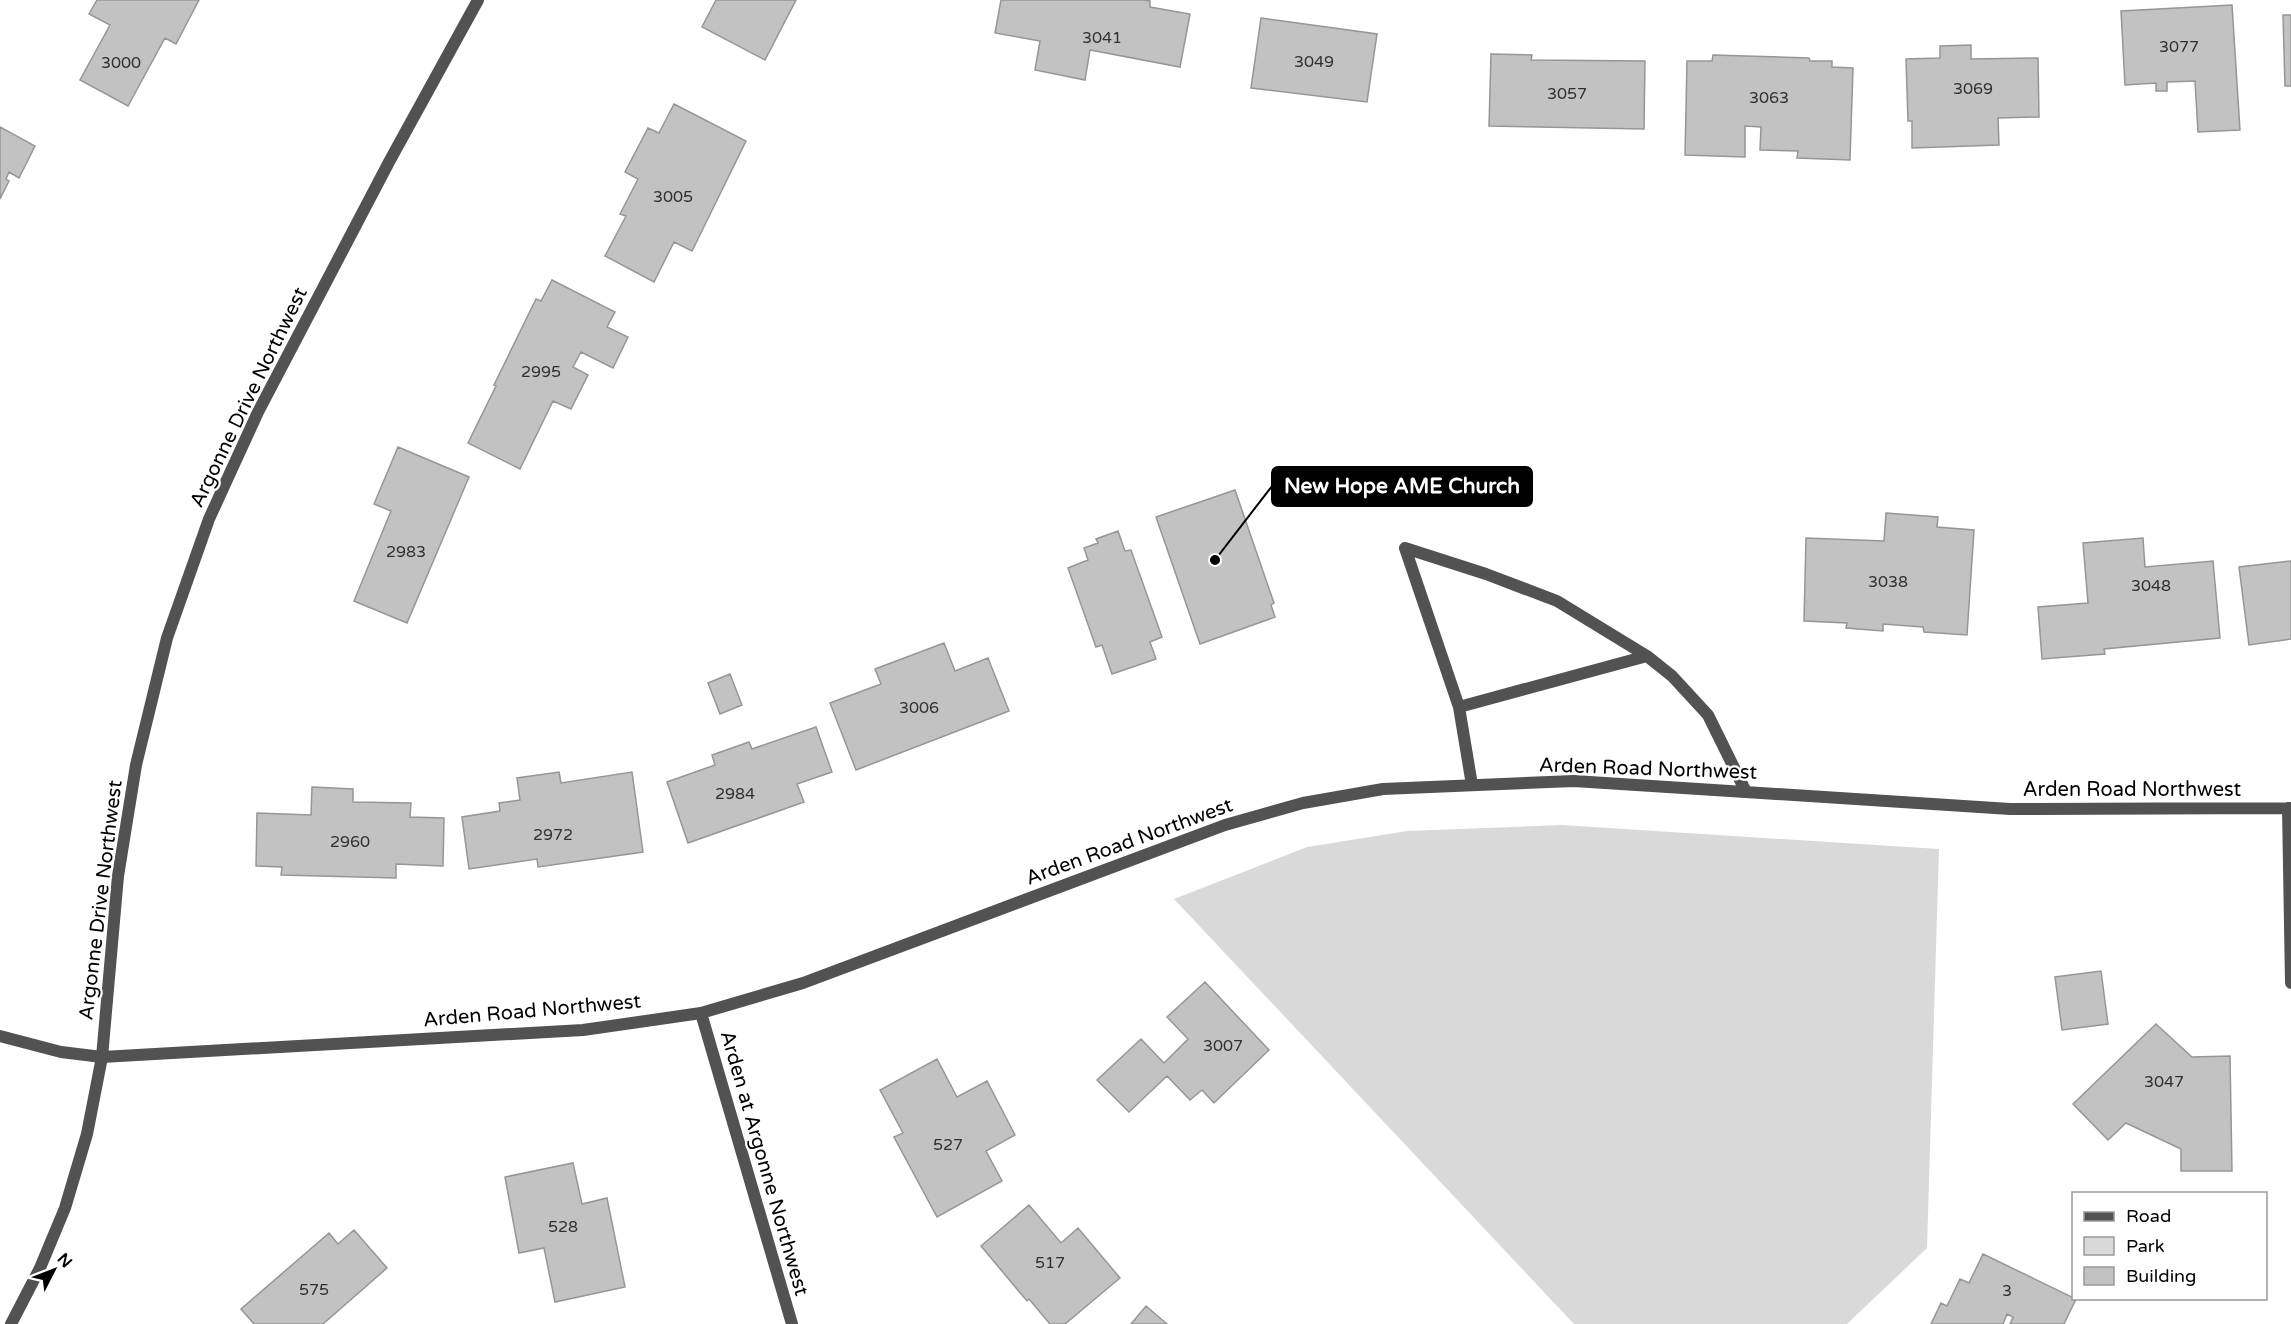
<svg xmlns="http://www.w3.org/2000/svg" width="2291" height="1324" viewBox="0 0 2291 1324" font-family="'Varela Round',sans-serif">
  <style>
    .green { fill: #d9d9d9 }
    .building { fill: #c2c2c2; stroke: #969696; stroke-width: 1.5 }
    .lines { fill: none; stroke-linecap: round; stroke-linejoin: round }
    .lane { stroke: #525252; stroke-width: 12 }
    .street { stroke: #525252; stroke-width: 12 }
    .labels { text-anchor: middle; stroke-width: 4.5; stroke-linejoin: round; paint-order: stroke }
    .number-label { font-size: 16px; fill: #303030 }
    .street-label { font-size: 20px; fill: #000; stroke: #fff }
    .leader { fill: none; stroke: #000; stroke-width: 2 }
    .callout-dot { fill: #000; stroke: #fff; stroke-width: 2 }
    .callout { fill: #000; stroke: #000; stroke-width: 2 }
    .callout-label { font-size: 21px; text-anchor: middle; font-weight: bold; fill: #fff }
  </style>
  <rect width="100%" height="100%" fill="#fff"/>
  <!-- green -->
  <path class="green" d="M1562 825 1939 849 1927 1248 1847 1324H1574L1174 899 1307 847 1407 831Z"/>
  <!-- building -->
  <path class="building" d="M97 0H199L176 44 165 38 128 106 80 80 110 25 89 14Z
    M716 0H796L765 60 702 27Z
    M1001 0H1144L1150 1V7L1190 14 1180 67 1090 50 1085 80 1035 70 1040 41 995 33Z
    M2232 5 2240 130 2198 132 2195 81 2167 82V91H2156V83L2125 85 2121 11Z
    M2283 15H2291V86H2285Z
    M1261 18 1377 34 1367 102 1251 88Z
    M1971 45V59L2038 58 2039 117 1998 118 1999 145 1912 148V121H1908L1906 59 1940 58V46Z
    M1491 54 1532 55 1531 60 1645 61 1644 129 1489 126Z
    M1713 55 1809 58 1810 61H1832V67L1853 68 1850 160 1797 158 1798 151 1760 150 1761 127 1745 126V157L1685 155 1687 61H1712Z
    M674 104 746 141 692 251 674 242 654 282 605 256 626 216 620 214 638 179 625 172 648 128 659 133Z
    M0 127 35 146 19 178 9 172 6 179 9 181 0 199Z
    M552 280 615 312 607 327 628 337 613 368 581 352 573 367 588 375 571 409 553 401 520 469 468 443 496 386 494 385 536 299 541 301Z
    M398 447 469 477 407 623 354 601 391 511 374 504Z
    M1235 490 1274 603 1271 605 1275 617 1200 644 1156 517Z
    M1886 513 1938 517 1937 527 1974 530 1967 635 1924 632 1923 627 1883 624V631L1846 628 1847 623 1804 621 1806 538 1884 541Z
    M1118 531 1125 551 1131 550 1162 637 1150 642 1156 659 1112 674 1102 645 1096 647 1068 568 1088 560 1084 548 1098 543 1096 539Z
    M2143 538 2145 567 2213 561 2220 638 2104 649 2105 654 2042 659 2038 607 2088 603 2083 543Z
    M2291 561V639L2249 645 2239 567Z
    M944 643 955 671 988 658 1009 711 856 770 830 703 881 684 875 669Z
    M730 674 742 705 720 714 708 683Z
    M816 727 832 772 797 784 804 802 688 843 667 782 715 765 712 755 749 742 752 749Z
    M559 772 561 783 632 772 643 852 538 867 537 859 469 869 462 817 500 811 499 803 520 800 517 778Z
    M312 787 353 789V802L411 803 410 817 444 818 443 866 396 864V878L281 875 282 867 256 866 257 813 311 815Z
    M2101 971 2108 1024 2062 1030 2055 977Z
    M1205 982 1269 1050 1214 1103 1202 1090 1190 1100 1167 1076 1129 1112 1097 1080 1141 1039 1164 1063 1188 1039 1167 1017Z
    M2156 1024 2192 1057 2230 1056 2232 1171H2181V1149L2126 1123 2108 1140 2073 1104Z
    M937 1059 957 1097 987 1081 1015 1135 986 1151 1002 1181 937 1217 894 1137 903 1133 880 1090Z
    M573 1163 582 1204 607 1198 625 1287 555 1302 544 1248 519 1253 505 1177Z
    M1029 1205 1061 1243 1078 1228 1120 1278 1065 1324H1050L1029 1299 1027 1301 981 1246Z
    M354 1230 387 1268 323 1324H254L241 1309 329 1233 338 1244Z
    M1983 1254 2076 1299 2064 1324H2010L2013 1317 2007 1314 2003 1324H1931L1941 1303 1947 1306 1960 1279 1969 1283Z
    M1146 1306 1167 1324H1131Z"/>
  <g class="lines">
    <!-- lane -->
    <path class="lane" d="M1459 707 1405 548 1486 574 1557 601 1647 656
      M1472 785 1459 707 1647 656 1672 676 1708 715 1746 792"/>
    <!-- street -->
    <path class="street" d="M2288 808 2291 983
      M701 1013 792 1324
      M0 1036 61 1052 102 1057 583 1030 701 1013 803 983 1225 825 1303 803 1383 789 1574 781 2010 809 2291 808
      M11 1324 40 1268 65 1208 87 1134 102 1057 118 876 136 765 167 638 209 519 258 412 389 162 478 0"/>
  </g>
  <g class="labels">
    <!-- number labels -->
    <g class="number-label">
      <text x="1102" y="43">3041</text>
      <text x="2179" y="52">3077</text>
      <text x="1314" y="67">3049</text>
      <text x="121" y="68">3000</text>
      <text x="1973" y="94">3069</text>
      <text x="1567" y="99">3057</text>
      <text x="1769" y="103">3063</text>
      <text x="673" y="202">3005</text>
      <text x="541" y="377">2995</text>
      <text x="406" y="557">2983</text>
      <text x="1888" y="587">3038</text>
      <text x="2151" y="591">3048</text>
      <text x="919" y="713">3006</text>
      <text x="735" y="799">2984</text>
      <text x="553" y="840">2972</text>
      <text x="350" y="847">2960</text>
      <text x="1223" y="1051">3007</text>
      <text x="2164" y="1087">3047</text>
      <text x="948" y="1150">527</text>
      <text x="563" y="1232">528</text>
      <text x="1050" y="1268">517</text>
      <text x="314" y="1295">575</text>
      <text x="2007" y="1296">3</text>
    </g>
    <!-- street labels -->
    <g class="street-label">
      <text transform="translate(248 397) rotate(-64)" y="7">Argonne Drive Northwest</text>
      <text transform="translate(1648 768) rotate(2)" y="7">Arden Road Northwest</text>
      <text x="2132" y="796">Arden Road Northwest</text>
      <text transform="translate(1129 841) rotate(-20)" y="7">Arden Road Northwest</text>
      <text transform="translate(100 900) rotate(-83)" y="7">Argonne Drive Northwest</text>
      <text transform="translate(532 1010) rotate(-5)" y="7">Arden Road Northwest</text>
      <text transform="translate(765 1163) rotate(74)" y="7">Arden at Argonne Northwest</text>
    </g>
  </g>
  <!-- callouts -->
  <path class="leader" d="M1215 560L1272 486"/>
  <circle class="callout-dot" cx="1215" cy="560" r="6"/>
  <rect class="callout" x="1272" y="467" width="260" height="39" rx="6"/>
  <g class="callout-label">
    <text x="1402" y="493">New Hope AME Church</text>
  </g>
  <!-- legend -->
  <rect x="2072" y="1192" width="195" height="108" fill="#ffffff" stroke="#999999" stroke-width="1.5"/>
  <rect x="2084" y="1212" width="30" height="9" fill="#525252" stroke="#999999" stroke-width="1.5"/>
  <text x="2126" y="1222" font-size="18" fill="#000000">Road</text>
  <rect x="2084" y="1237" width="30" height="18" fill="#d9d9d9" stroke="#999999" stroke-width="1.5"/>
  <text x="2126" y="1252" font-size="18" fill="#000000">Park</text>
  <rect x="2084" y="1267" width="30" height="18" fill="#c2c2c2" stroke="#999999" stroke-width="1.5"/>
  <text x="2126" y="1282" font-size="18" fill="#000000">Building</text>
  <!-- north arrow -->
  <g transform="translate(54 1270) rotate(48)" stroke="#ffffff" stroke-width="4.5" paint-order="stroke">
  <path d="M0-4.5L10 22L0 15L-10 22Z" fill="#000000"/>
  <text y="-9" font-size="16" font-weight="bold" text-anchor="middle" fill="#000000">N</text>
  </g>
</svg>
